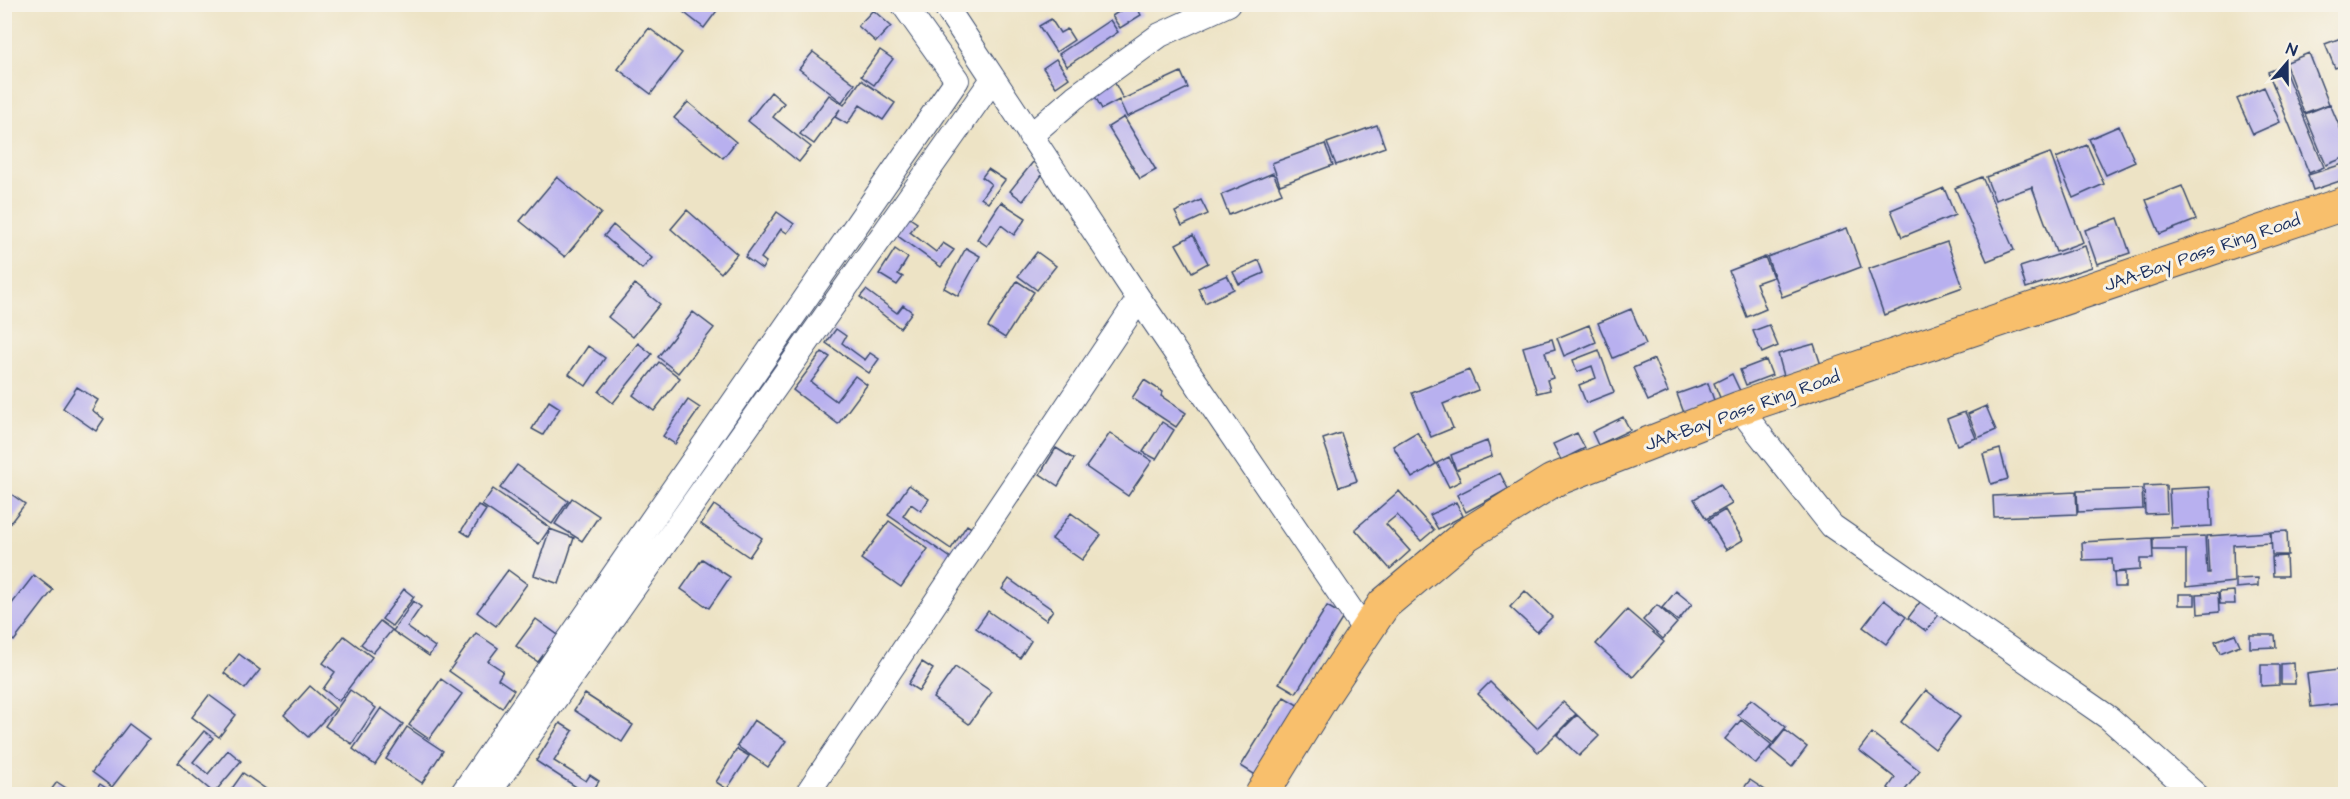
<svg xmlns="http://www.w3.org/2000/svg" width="2350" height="799" viewBox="0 0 2350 799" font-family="'Architects Daughter',sans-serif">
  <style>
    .building { fill: #b8b0ef }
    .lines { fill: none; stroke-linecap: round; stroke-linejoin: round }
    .minor-casing { stroke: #3a4a6d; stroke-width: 26 }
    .highway-casing { stroke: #3a4a6d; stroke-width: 35 }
    .minor { stroke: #fff; stroke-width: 24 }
    .highway { stroke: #f8bf6c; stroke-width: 33 }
    .labels { text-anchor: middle; stroke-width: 6; stroke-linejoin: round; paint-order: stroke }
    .street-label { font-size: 18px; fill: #1b2f5e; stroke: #f7f3e8 }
  </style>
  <rect width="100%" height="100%" fill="#f7f3e8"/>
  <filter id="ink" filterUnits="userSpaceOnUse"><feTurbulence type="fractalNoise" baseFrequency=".0167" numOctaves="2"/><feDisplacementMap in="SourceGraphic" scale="12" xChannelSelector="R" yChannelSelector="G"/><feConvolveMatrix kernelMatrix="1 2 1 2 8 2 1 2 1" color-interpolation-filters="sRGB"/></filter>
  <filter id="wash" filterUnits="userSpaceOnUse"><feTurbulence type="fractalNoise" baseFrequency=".008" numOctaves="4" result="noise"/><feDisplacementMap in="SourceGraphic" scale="24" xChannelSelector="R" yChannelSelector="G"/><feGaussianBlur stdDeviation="1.35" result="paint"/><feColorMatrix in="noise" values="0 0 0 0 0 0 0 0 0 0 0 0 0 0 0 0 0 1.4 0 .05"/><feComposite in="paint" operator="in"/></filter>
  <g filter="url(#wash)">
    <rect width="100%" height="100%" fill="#ede3c5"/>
    <g id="blocks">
      <!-- building -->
      <path class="building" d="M673 4H722L704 28Z
        M1131 4H1135L1141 15 1120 28 1112 16Z
        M873 10 891 26 876 42 858 26Z
        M1051 19 1060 33 1067 29 1074 40 1056 52 1039 26Z
        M1110 20 1118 32 1067 66 1059 54Z
        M649 28 682 53 651 94 618 69Z
        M2346 36V64L2335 68 2325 44Z
        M880 50 893 59 874 85 861 76Z
        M813 52 855 84 842 102 799 69Z
        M2309 53 2329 104 2304 113 2285 63Z
        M1056 59 1069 78 1056 87 1043 68Z
        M2283 66 2324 167 2309 173 2268 72Z
        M1181 72 1188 88 1127 117 1119 100 1102 109 1092 91 1113 79 1123 99Z
        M861 80 895 103 883 120 860 105 847 124 835 117 840 109 814 144 800 134 829 95 844 105Z
        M2264 87 2280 122 2253 134 2237 99Z
        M771 92 784 103 773 117 811 147 799 162 748 121Z
        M688 102 736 142 723 158 674 118Z
        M2330 104 2346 142V157L2326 165 2305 114Z
        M1124 117 1156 170 1140 179 1108 127Z
        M1377 125 1385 147 1336 165 1327 143Z
        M2119 126 2135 162 2106 175 2089 139Z
        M1325 144 1333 165 1280 185 1272 163Z
        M2087 145 2104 184 2073 198 2056 158Z
        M2050 153 2083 242 2056 252 2032 187 1995 200 1986 177Z
        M1033 162 1045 171 1023 201 1010 191Z
        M2346 163V179L2313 190 2308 175Z
        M988 169 1005 180 988 203 981 198 991 184 982 177Z
        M1273 173 1282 193 1229 215 1221 195Z
        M557 177 601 213 565 257 520 221Z
        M1982 177 2014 250 1987 261 1955 188Z
        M2182 186 2196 220 2160 234 2146 200Z
        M1944 188 1955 215 1902 237 1891 210Z
        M1201 200 1208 214 1182 226 1175 212Z
        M1001 202 1026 218 1014 235 1001 225 987 246 977 239Z
        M687 210 737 254 721 273 671 229Z
        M777 212 794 224 787 233 781 229 761 258 766 262 762 269 745 257Z
        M908 217 917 223 910 232 936 252 943 243 954 250 941 267 895 234Z
        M2118 218 2130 253 2097 264 2085 230Z
        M613 225 652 258 642 269 604 236Z
        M1847 228 1861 267 1782 297 1767 257Z
        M1193 235 1208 263 1192 272 1176 244Z
        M1947 242 1963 287 1884 315 1868 269Z
        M2085 246 2092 267 2026 288 2020 267Z
        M966 248 980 256 958 296 944 288Z
        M895 249 908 258 898 274 903 277 897 285 879 274Z
        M1037 252 1056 266 1037 290 1018 276Z
        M1765 257 1773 277 1756 283 1766 309 1747 317 1729 271Z
        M1259 260 1264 273 1239 284 1233 272Z
        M1227 275 1234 289 1205 303 1198 288Z
        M1017 281 1034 292 1005 338 988 327Z
        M635 284 660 304 633 337 608 317Z
        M866 290 897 313 903 305 912 312 900 328 860 297Z
        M1631 309 1646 344 1613 358 1598 323Z
        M693 312 714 328 678 373 658 357Z
        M1589 325 1596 342 1564 356 1557 338Z
        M1769 325 1778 346 1762 353 1753 331Z
        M836 329 846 336 842 343 865 360 870 353 879 359 869 373 826 343Z
        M1552 339 1555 349 1545 352 1553 378 1547 380 1550 390 1537 393 1523 347Z
        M638 343 652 354 613 403 599 392Z
        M1814 344 1821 365 1784 376 1778 354Z
        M588 346 605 358 586 386 569 374Z
        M1599 350 1614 392 1586 403 1579 385 1596 378 1592 366 1577 372 1573 360Z
        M822 352 830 357 811 382 836 401 855 376 867 385 838 424 793 390Z
        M1654 359 1668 392 1648 401 1633 368Z
        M1766 360 1772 375 1746 385 1740 370Z
        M659 362 680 378 654 411 633 395Z
        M1469 370 1478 390 1443 404 1453 428 1431 437 1412 393Z
        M1732 374 1740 391 1721 400 1714 383Z
        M1144 380 1163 392 1161 396 1186 413 1176 427 1132 398Z
        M1708 383 1715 403 1684 413 1677 394Z
        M77 387 98 400 92 410 104 419 96 431 63 408Z
        M688 400 700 408 675 444 663 436Z
        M549 401 560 408 543 435 532 429Z
        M1986 406 1996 430 1978 438 1968 414Z
        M1965 412 1976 438 1957 445 1947 419Z
        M1623 417 1630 430 1598 445 1592 432Z
        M1162 422 1174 430 1156 459 1143 452Z
        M1417 432 1436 464 1412 478 1393 446Z
        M1110 433 1152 461 1128 496 1086 467Z
        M1341 433 1357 481 1339 487 1323 439Z
        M1577 433 1585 448 1561 460 1553 444Z
        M1487 441 1492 456 1456 470 1451 455Z
        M1056 448 1074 459 1058 486 1040 474Z
        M2000 449 2008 479 1991 484 1983 454Z
        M1449 457 1461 481 1449 487 1437 463Z
        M517 465 568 501 552 524 500 488Z
        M1500 473 1508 489 1466 512 1457 495Z
        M1720 484 1732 504 1706 519 1694 499Z
        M909 485 929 499 921 511 911 504 903 516 951 549 967 525 978 532 957 562 888 515Z
        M2166 485 2167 513 2145 514 2144 486Z
        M2210 487 2212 526 2171 528 2169 489Z
        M493 489 550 528 539 544 482 505Z
        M2142 489 2143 509 2078 512 2077 491Z
        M7 491 25 504 4 531V495Z
        M1399 491 1434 530 1421 541 1397 515 1386 524 1410 551 1390 569 1355 529Z
        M2076 492 2077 514 1994 517 1993 496Z
        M572 498 599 516 582 541 555 524Z
        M1456 502 1463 516 1438 529 1430 515Z
        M478 505 486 510 469 536 461 531Z
        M714 505 762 538 749 557 701 524Z
        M1725 510 1743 540 1726 550 1708 520Z
        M1071 513 1101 535 1082 560 1052 539Z
        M889 521 928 549 901 587 861 559Z
        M550 529 574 538 559 584 534 575Z
        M2287 531 2288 555H2272L2271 532Z
        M2270 532 2271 543 2233 545 2234 582 2186 587V550H2153V538L2205 536 2207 573H2209L2207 536Z
        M2152 538 2153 559H2140V570L2113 572 2112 559 2083 560 2082 542Z
        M2286 556 2287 576H2273L2272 557Z
        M702 559 730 577 709 608 681 589Z
        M508 570 527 584 496 626 477 612Z
        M2125 572V587H2115L2114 573Z
        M34 575 53 590 14 641 4 633V614Z
        M2258 578V586L2236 588V579Z
        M1009 579 1053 610 1046 620 1002 589Z
        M404 589 414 597 392 626 382 619Z
        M1525 591 1552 617 1537 632 1510 607Z
        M1676 591 1692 604 1678 621 1662 608Z
        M2234 591 2235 604H2220L2219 592Z
        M2218 593 2219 612 2198 614 2197 594Z
        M2179 594H2195V605H2179Z
        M1923 598 1941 612 1926 631 1908 618Z
        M1884 600 1906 617 1886 644 1863 627Z
        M413 601 421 607 407 627 435 647 429 656 393 631Z
        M1657 605 1677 623 1663 639 1643 620Z
        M1327 606 1344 616 1296 693 1279 683Z
        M1627 610 1664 642 1633 677 1596 644Z
        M988 611 1031 641 1020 658 976 628Z
        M536 619 558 635 538 662 516 646Z
        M380 621 392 630 373 653 361 644Z
        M476 633 498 648 488 661 503 671 498 679 514 690 502 708 449 671Z
        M2235 634 2240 645 2220 653 2215 641Z
        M2250 635H2275L2276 647 2250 648Z
        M344 636 372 657 339 701 323 689 335 672 323 663Z
        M239 654 260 670 245 689 224 673Z
        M922 662 933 669 919 691 908 684Z
        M2294 663 2295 684H2281V664Z
        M2261 665H2279V685L2261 686Z
        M955 667 992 692 969 724 933 698Z
        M2345 669 2346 703 2311 707 2307 674Z
        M441 679 462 694 429 739 409 725Z
        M1490 682 1537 728 1563 702 1576 714 1538 752 1478 694Z
        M310 686 335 708 308 737 284 715Z
        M350 690 376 708 352 744 325 726Z
        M1926 690 1960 717 1935 749 1901 722Z
        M585 694 633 725 622 742 574 710Z
        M209 695 236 715 219 737 192 717Z
        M1284 697 1301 707 1257 776 1241 766Z
        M1751 699 1786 727 1773 743 1738 715Z
        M381 708 403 724 375 765 353 749Z
        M1577 715 1599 736 1579 756 1557 735Z
        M754 720 786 741 768 767 737 746Z
        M1741 720 1772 745 1756 764 1725 739Z
        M560 723 573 731 554 761 586 781 590 775 599 781 591 794H587L536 761Z
        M129 724 149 739 112 787 92 772Z
        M407 727 443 751 422 783 386 759Z
        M1785 730 1807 747 1792 767 1770 749Z
        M204 731 213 738 193 762 208 774 228 750 241 761 214 793 178 763Z
        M1872 733 1920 771 1902 794H1896L1888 788 1895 778 1859 750Z
        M737 749 749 756 727 789 716 782Z
        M243 773 273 794H228Z
        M1750 780 1765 790 1762 794H1739Z
        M57 782 69 790 66 794H48Z
        M100 784 115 794H93Z
        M163 788 170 794H158Z"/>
    </g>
  </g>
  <g filter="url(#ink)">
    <use href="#blocks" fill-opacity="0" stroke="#3a4a6d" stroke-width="1.5"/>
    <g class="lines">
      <!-- minor casing -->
      <g class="minor-casing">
        <path id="minor" d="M944 4 1139 299 1366 632
          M1030 136 1075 97 1160 35 1228 4
          M1739 408 1832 526 2109 718 2195 794
          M462 794 957 80 903 4
          M488 794 993 79
          M807 794 1139 299"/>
      </g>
      <!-- highway casing -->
      <g class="highway-casing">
        <path id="highway" d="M1262 794 1322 697 1384 604 1466 535 1552 481 1739 408 2346 203"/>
      </g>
      <!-- minor -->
      <use href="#minor" class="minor"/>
      <!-- highway -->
      <use href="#highway" class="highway"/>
    </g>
  </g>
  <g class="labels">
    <!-- street labels -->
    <g class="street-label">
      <text transform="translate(2202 252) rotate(-19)" y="6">JAA-Bay Pass Ring Road</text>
      <text transform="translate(1742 410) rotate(-20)" y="6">JAA-Bay Pass Ring Road</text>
    </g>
  </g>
  <!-- margin -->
  <rect width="2350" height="799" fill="none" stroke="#f7f3e8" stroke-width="24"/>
  <!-- north arrow -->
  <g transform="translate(2287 63) rotate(20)" stroke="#f7f3e8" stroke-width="4.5" paint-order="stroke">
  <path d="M0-4.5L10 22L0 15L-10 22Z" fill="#1b2f5e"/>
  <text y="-9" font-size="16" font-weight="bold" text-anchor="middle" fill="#1b2f5e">N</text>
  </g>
</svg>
